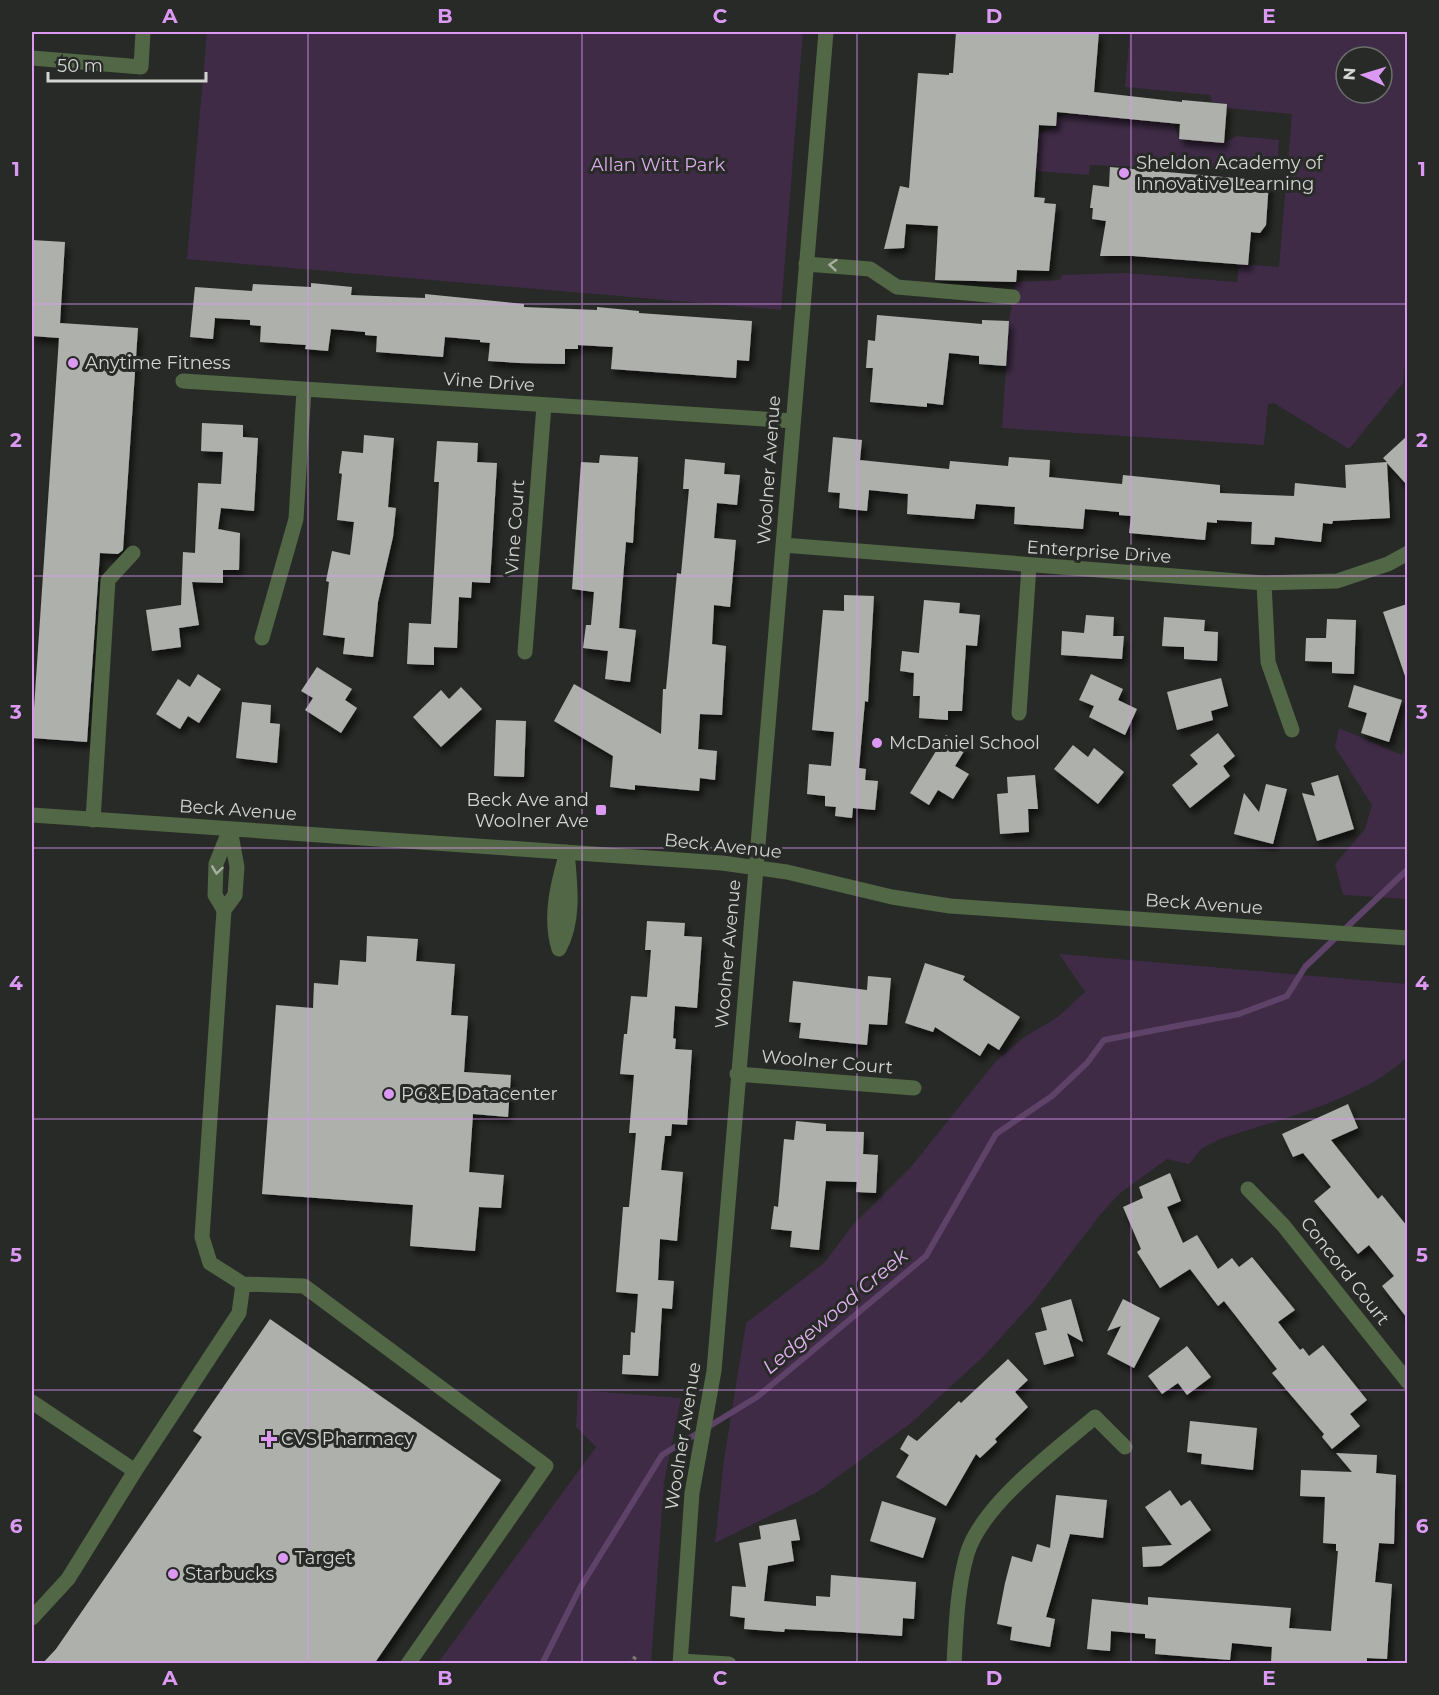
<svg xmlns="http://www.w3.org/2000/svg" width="1439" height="1695" viewBox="0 0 1439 1695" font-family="Montserrat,sans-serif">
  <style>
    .green { fill: #3f2b46; fill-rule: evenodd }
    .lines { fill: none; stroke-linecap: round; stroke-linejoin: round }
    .stream { stroke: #5e4268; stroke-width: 6 }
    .building { fill: #aeb0ac; filter: url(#shadow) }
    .path { stroke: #787a77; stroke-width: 4; stroke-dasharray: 3 3; stroke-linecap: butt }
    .minor { stroke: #526745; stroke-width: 15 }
    .oneway { stroke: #a6aea1 }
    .grid { fill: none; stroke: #dc99f4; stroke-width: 1.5; stroke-opacity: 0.55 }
    .poi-dot { fill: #dc99f4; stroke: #282a27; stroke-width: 2 }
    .labels { text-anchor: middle; stroke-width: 6; stroke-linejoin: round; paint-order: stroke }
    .poi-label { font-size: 18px; fill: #d3d5d2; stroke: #282a27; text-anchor: start }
    .park-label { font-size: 18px; fill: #dbadec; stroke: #282a27 }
    .street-label { font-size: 18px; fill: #d3d5d2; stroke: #282a27 }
    .water-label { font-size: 20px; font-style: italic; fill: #dfb1f0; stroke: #282a27 }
    .neatline { fill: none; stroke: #dc99f4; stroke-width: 2 }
    .grid-label { font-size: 20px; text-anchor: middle; font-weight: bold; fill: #dc99f4 }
  </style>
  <defs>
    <filter id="shadow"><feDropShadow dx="3.5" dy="6" stdDeviation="3" flood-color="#0009"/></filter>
  </defs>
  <rect width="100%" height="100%" fill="#282a27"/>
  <!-- green -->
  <path class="green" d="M207 32H803L781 310 187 259Z
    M1130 32H1407L1408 326 1403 383 1349 449 1274 403 1268 404 1264 445 1002 428 1009 321 1016 282 1060 280 1062 275 1125 273 1237 282 1239 264 1279 267 1292 114 1227 108V104L1212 102 1210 95 1125 87ZM1346 57H1382V93H1346Z
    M1071 113 1174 124 1179 139 1223 143 1237 136 1279 140 1277 172 1090 165 1089 175 1036 171 1038 134 1056 127 1057 118Z
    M1339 728 1402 755 1407 745V899L1343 895 1335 864 1365 829 1372 805 1335 747Z
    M1059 954 1407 984V1057C1365 1099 1277 1120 1220 1139L1201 1149 1189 1164 1167 1159 1119 1194 1100 1215 1034 1301 985 1355 911 1423 817 1492 715 1543 724 1460 746 1323 824 1263 853 1225 910 1168 996 1061 1023 1038 1058 1017 1085 992Z
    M578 1390 681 1398 664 1482 651 1663H438L596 1447 576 1427Z"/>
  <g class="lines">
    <!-- stream -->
    <path class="stream" d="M542 1664 580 1588 662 1455 757 1397 926 1256 996 1134 1052 1096 1087 1063 1104 1040 1239 1014 1287 996 1305 967 1408 869"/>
  </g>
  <!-- building -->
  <path class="building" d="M956 32H1099L1094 92 1182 102V100L1227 104 1224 143 1179 139 1180 124 1057 112 1056 126 1039 125 1034 197 1045 198 1044 203 1056 204 1049 271 1017 270 1016 282 935 280 938 226 906 224 904 248 884 249 900 186 909 188 918 73 949 75V73H953Z
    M1110 167 1269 181 1266 225 1260 233 1251 232 1248 265 1133 256H1100L1106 221 1092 219 1093 208H1090L1093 185 1109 187Z
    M32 240 65 242 60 323 138 328 123 550 118 554 100 553 87 742 32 738 59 338 32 336Z
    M311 283 352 287 351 295 425 298V294L524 304V307L597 310V307L639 311V313L752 321 749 361 737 360 736 378 611 369 613 347 578 345V349H565V364L519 363 488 361 490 343 480 342V340L445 337 443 357 376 352 377 336 365 335V332L331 329 328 351 305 349 306 345 260 342 261 326 250 325V320L215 318 213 339 190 337 195 287 252 291 253 284 311 287Z
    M877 315 982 324V320L1009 321 1006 366 979 364V356L949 353 943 405 927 403V407L870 402 873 368H866L868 340 875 341Z
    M202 423 243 425V437L258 438 254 511 221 508 218 529 240 533 239 570H223V583L192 582 199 625 179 628 181 647 152 651 146 610 181 605 183 552 195 553 198 483 221 484 223 452 201 451Z
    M364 435 394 438 388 507 396 508 393 537 378 602 373 657 343 654 345 638 323 635 329 582 326 581 332 551 350 555 354 522 337 520 342 474 339 473 342 451 363 453Z
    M1407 436V485L1387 463 1390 518 1333 521 1332 524 1323 523 1321 542 1275 537 1274 545 1251 544 1252 522 1217 520V523L1207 522 1205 540 1129 533 1131 516 1119 515V512L1085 509 1083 529 1014 524 1015 507 976 504 974 519 907 514 908 494 869 490 867 511 839 508 840 493 828 492 833 437 862 440 860 460 949 469 950 461 1008 466 1009 457 1050 460 1049 477 1122 484 1123 475 1220 485V493L1294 496 1295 483 1346 488 1345 465 1387 462 1383 458Z
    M437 441 478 443 477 462 497 463 490 583 472 582 471 598 459 597 457 648 434 647V665L407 664 409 623 431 624 439 482H434Z
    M600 455 638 457 633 543 626 542 619 628 636 630 630 682 605 679 608 651 583 648 586 625H591L594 592 572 589 581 462 599 463Z
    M685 459 725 463 724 474 740 475 737 505 717 503 714 538 736 540 730 607 714 605 712 644 726 646 722 715 700 714 698 749 717 751 715 780 700 778 699 791 635 785V790L610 787 613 756 554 721 574 684 661 734 663 689H666L677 573 681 574 689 489H683Z
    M844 595 874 596 868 702 865 701 859 768 866 769 865 780 878 781 875 810 853 808 852 818 835 816 836 807 825 806V796L807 794 809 764 831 766 834 732 812 730 823 610 844 611Z
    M924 600 960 603 959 613 980 615 977 646 966 645 962 711H948V720L919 718 920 696H913L914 673 900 671 902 651 919 653Z
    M1407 604V676H1405L1383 612Z
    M1086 615 1114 617 1113 636H1124L1122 659 1061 655 1062 631 1084 633Z
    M1164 617 1205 620 1204 631 1218 632 1217 661 1184 659V647L1162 646Z
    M1327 619 1356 620 1354 674 1332 673V662L1305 661 1306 638H1326Z
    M317 667 352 689 345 700 357 708 341 733 305 710 313 698 301 691Z
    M198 674 221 689 199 723 188 716 180 729 156 714 178 679 190 687Z
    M1091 674 1123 689 1118 700 1137 709 1125 735 1089 717 1094 706 1079 700Z
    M1221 678 1228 706 1211 711 1213 720 1177 730 1167 692Z
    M1354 685 1402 700 1389 742 1361 733 1367 713 1348 707Z
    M461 687 482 709 441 747 413 717 441 690 449 699Z
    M242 702 271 705 270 723 280 724 277 763 236 758Z
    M496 720 526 721 524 777 494 776Z
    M1218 733 1235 756 1223 766 1230 776 1190 808 1172 785 1198 764 1190 755Z
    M946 735 966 748 955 766 969 774 953 799 938 790 929 805 910 793Z
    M1073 745 1088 757 1094 748 1124 772 1098 804 1054 769Z
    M1035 775 1038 809H1028L1029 832 1000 834 997 794 1008 793 1007 777Z
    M1338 775 1354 829 1317 841 1302 793 1315 796 1311 783Z
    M1266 784 1287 789 1273 844 1234 834 1244 793 1259 812Z
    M647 921 685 923 684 936 702 937 697 1008 675 1006 673 1038 676 1039 675 1049 692 1050 687 1125 672 1124 671 1136H665L661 1170 683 1172 677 1241 660 1239 658 1280 674 1281 672 1309 662 1308 658 1376 622 1374 623 1355H630L631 1332 635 1333 638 1294 616 1292 623 1207H629L636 1133H629L634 1075 620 1074 624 1034H627L631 996 647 997 651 950H645Z
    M367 936 418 939 416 961 455 964 451 1015 468 1016 464 1072 511 1075 508 1117 473 1114 469 1172 504 1175 501 1208 479 1207 475 1251 410 1246 413 1205 262 1194 276 1005 313 1008 314 983 338 985 340 960 366 962Z
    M925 963 965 976 963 980 1020 1017 999 1050 988 1043 980 1056 935 1027 933 1032 905 1023Z
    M868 976 891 978 887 1025 869 1024 867 1045 799 1038 801 1023 789 1022 793 981 867 990Z
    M1348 1104 1358 1128 1331 1140 1378 1199 1382 1195 1407 1226V1318L1382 1286 1394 1276 1369 1245 1358 1254 1314 1201 1331 1187 1303 1153 1293 1157 1282 1134Z
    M796 1121 826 1124V1131L864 1132 863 1154 878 1155 876 1193 856 1192 857 1182 826 1181 819 1250 790 1247 792 1231 771 1229 774 1206 778 1207 784 1139 794 1140Z
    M1170 1173 1181 1201 1167 1207 1183 1243 1197 1235 1218 1269 1232 1258 1239 1267 1252 1257 1295 1310 1278 1322 1300 1350 1303 1348 1309 1356 1323 1345 1367 1400 1350 1414 1360 1426 1332 1449 1322 1437 1324 1434 1272 1373 1277 1369 1224 1301 1218 1306 1190 1269 1160 1288 1137 1252 1141 1249 1123 1207 1143 1198 1139 1187Z
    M1071 1299 1083 1342 1067 1333 1074 1356 1044 1365 1035 1333 1047 1330 1041 1308Z
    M1123 1299 1160 1318 1134 1368 1107 1354 1121 1326 1107 1331Z
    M270 1319 501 1480 374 1664H42L56 1649 202 1437 193 1431Z
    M1187 1346 1211 1377 1187 1395 1178 1383 1162 1394 1148 1376Z
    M1008 1359 1028 1380 1015 1392 1028 1407 995 1439 997 1442 980 1458 976 1454 946 1506 896 1477 909 1455 900 1449 908 1435 917 1441 959 1401 961 1403Z
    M1190 1421 1257 1428 1253 1470 1201 1464 1202 1454 1187 1452Z
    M1336 1453 1377 1455 1376 1473 1396 1475 1394 1544 1379 1543 1375 1582 1392 1584 1387 1659 1367 1658V1664L1271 1662 1272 1647 1232 1643 1230 1660 1155 1654 1156 1639 1145 1638V1634L1111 1631 1110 1651 1087 1649 1092 1599 1148 1605V1597L1291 1608 1289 1628 1331 1631 1338 1551H1336V1544L1323 1543 1325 1497 1300 1496 1301 1470 1352 1472Z
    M1170 1490 1181 1506 1190 1500 1211 1530 1161 1566 1143 1567 1142 1547 1172 1545 1145 1507Z
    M1056 1495 1107 1500 1103 1538 1070 1534 1046 1617 1055 1619 1050 1647 1010 1640 1012 1627 997 1624 1005 1583 1012 1556 1032 1562 1037 1544 1050 1548Z
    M882 1501 936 1518 923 1558 870 1541Z
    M796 1519 800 1540 791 1541 794 1561 768 1566 764 1601 816 1606V1596L830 1597 831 1575 916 1582 914 1619 903 1618 902 1636 844 1632 785 1629 784 1632 744 1629 745 1618 730 1616 732 1586 746 1587 739 1543 761 1539 759 1526Z"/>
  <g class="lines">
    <!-- path -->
    <path class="path" d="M630 1664 636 1656"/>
    <!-- minor -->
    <path class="minor" d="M32 58 141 67 143 32
      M806 264 870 269 897 287 1013 297
      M183 381 793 421
      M783 545 1264 583 1337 581 1388 564 1408 553
      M1264 583 1268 662 1292 730
      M262 638 296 519 304 390
      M525 652 544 405
      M1019 713 1029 566
      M32 815 722 863 787 872 892 897 950 906 1408 938
      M93 820 108 580 133 553
      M230 829 237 867 235 895 224 910 202 1237 210 1263 243 1284 304 1286 546 1466 408 1664
      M567 852C570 884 575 920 559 949 549 917 558 883 567 852Z
      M224 910 215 895 216 864 230 829
      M737 1074 914 1088
      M1248 1189 1283 1225 1408 1382
      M32 1402 135 1471
      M32 1618 68 1579 135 1471 239 1313 243 1284
      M681 1661 729 1664
      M680 1664 692 1493 714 1371 826 32
      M954 1664C956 1627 957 1589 967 1554 982 1504 1055 1451 1095 1417L1125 1447"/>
  </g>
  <!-- one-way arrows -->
  <defs><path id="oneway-chevron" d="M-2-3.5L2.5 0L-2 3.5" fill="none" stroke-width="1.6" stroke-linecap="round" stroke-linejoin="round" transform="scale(1.5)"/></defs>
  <g class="oneway">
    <use href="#oneway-chevron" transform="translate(833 265) rotate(-175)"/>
    <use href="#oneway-chevron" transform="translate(217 870) rotate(98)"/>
  </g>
  <!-- grid -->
  <path class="grid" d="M308 32V1664M582 32V1664M857 32V1664M1131 32V1664M32 304H1408M32 576H1408M32 848H1408M32 1119H1408M32 1390H1408"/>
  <!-- markers -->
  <g class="poi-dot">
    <circle cx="1124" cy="173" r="6"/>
    <circle cx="73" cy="363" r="6"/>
    <circle cx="877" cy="743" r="6"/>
    <rect x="595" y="804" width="12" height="12" rx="3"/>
    <circle cx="389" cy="1094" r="6"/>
    <path d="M266 1430h6v6h6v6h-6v6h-6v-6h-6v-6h6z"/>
    <circle cx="283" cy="1558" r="6"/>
    <circle cx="173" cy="1574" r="6"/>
  </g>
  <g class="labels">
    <!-- poi labels -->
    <g class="poi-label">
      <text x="1136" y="169">Sheldon Academy of<tspan x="1136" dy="21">Innovative Learning</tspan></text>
      <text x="85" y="369">Anytime Fitness</text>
      <text x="889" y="749">McDaniel School</text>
      <text x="589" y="806" text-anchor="end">Beck Ave and<tspan x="589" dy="21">Woolner Ave</tspan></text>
      <text x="401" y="1100">PG&amp;E Datacenter</text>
      <text x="281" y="1445">CVS Pharmacy</text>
      <text x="295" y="1564">Target</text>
      <text x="185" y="1580">Starbucks</text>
    </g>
    <!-- park labels -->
    <g class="park-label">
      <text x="658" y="171">Allan Witt Park</text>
    </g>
    <!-- street labels -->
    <g class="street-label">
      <text transform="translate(489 382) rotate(4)" y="6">Vine Drive</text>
      <text transform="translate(769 470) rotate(-86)" y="6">Woolner Avenue</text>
      <text transform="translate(515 527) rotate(-86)" y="6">Vine Court</text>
      <text transform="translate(1099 552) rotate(4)" y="6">Enterprise Drive</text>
      <text transform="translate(238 810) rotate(4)" y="6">Beck Avenue</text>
      <text transform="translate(723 846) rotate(6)" y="6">Beck Avenue</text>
      <text transform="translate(1204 904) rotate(4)" y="6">Beck Avenue</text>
      <text transform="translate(728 954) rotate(-85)" y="6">Woolner Avenue</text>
      <text transform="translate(827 1062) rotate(5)" y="6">Woolner Court</text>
      <text transform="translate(1345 1271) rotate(52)" y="6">Concord Court</text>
      <text transform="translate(683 1436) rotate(-81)" y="6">Woolner Avenue</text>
    </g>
    <!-- water labels -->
    <g class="water-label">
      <text transform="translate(835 1311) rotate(-40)" y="7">Ledgewood Creek</text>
    </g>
  </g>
  <!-- border -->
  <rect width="1439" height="1695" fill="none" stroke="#282a27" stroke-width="66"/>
  <!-- north arrow -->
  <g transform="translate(1364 75) rotate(274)"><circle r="28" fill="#282a27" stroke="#6c6e6b" stroke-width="1.5"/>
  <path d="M0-4.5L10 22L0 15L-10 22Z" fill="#dc99f4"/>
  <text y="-9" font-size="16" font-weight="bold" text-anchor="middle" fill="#d3d5d2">N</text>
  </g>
  <!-- scale -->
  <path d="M48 72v9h158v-9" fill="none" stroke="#d3d5d2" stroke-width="3"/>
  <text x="57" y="72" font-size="18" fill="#d3d5d2" stroke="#282a27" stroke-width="4.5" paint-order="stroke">50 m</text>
  <rect x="33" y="33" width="1373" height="1629" class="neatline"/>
  <g class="grid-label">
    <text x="170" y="23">A</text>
    <text x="445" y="23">B</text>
    <text x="720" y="23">C</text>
    <text x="994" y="23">D</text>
    <text x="1269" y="23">E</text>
    <text x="16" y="176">1</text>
    <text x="1422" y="176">1</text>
    <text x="16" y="447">2</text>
    <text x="1422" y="447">2</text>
    <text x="16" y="719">3</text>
    <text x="1422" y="719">3</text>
    <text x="16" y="990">4</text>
    <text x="1422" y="990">4</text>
    <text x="16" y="1262">5</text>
    <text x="1422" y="1262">5</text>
    <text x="16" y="1533">6</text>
    <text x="1422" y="1533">6</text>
    <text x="170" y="1685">A</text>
    <text x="445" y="1685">B</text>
    <text x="720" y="1685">C</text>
    <text x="994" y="1685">D</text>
    <text x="1269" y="1685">E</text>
  </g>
</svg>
